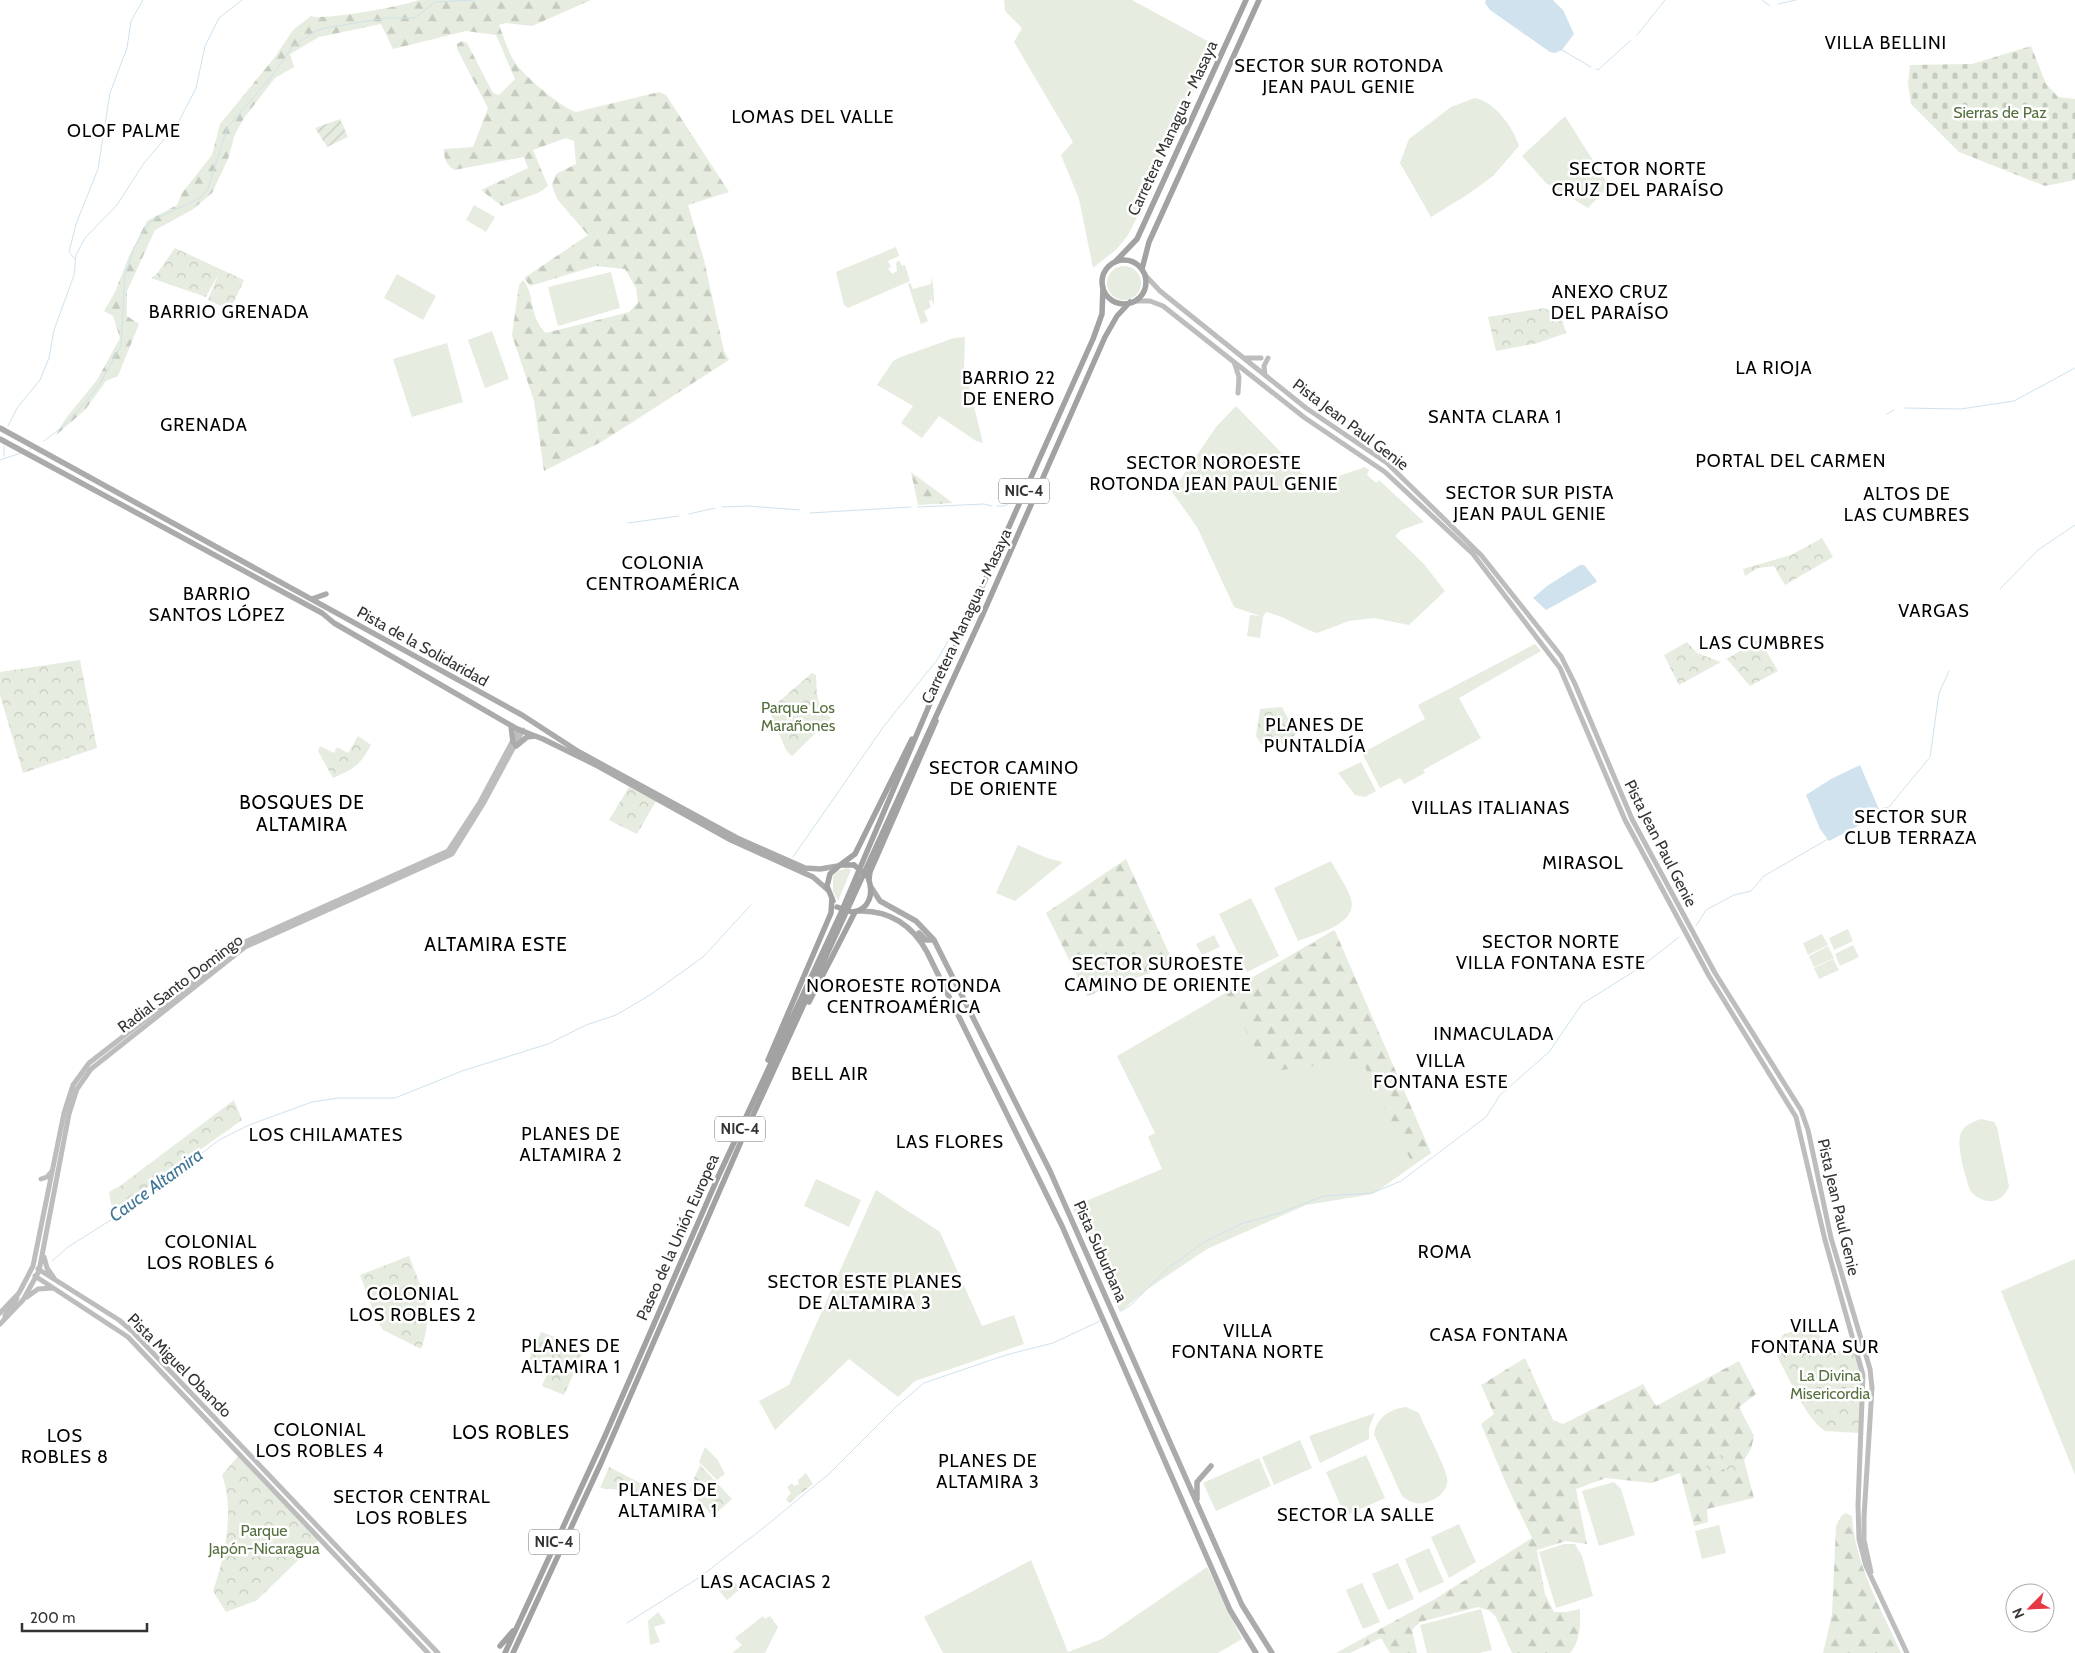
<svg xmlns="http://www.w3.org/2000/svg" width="2075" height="1653" viewBox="0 0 2075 1653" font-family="Cabin,sans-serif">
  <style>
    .grass { fill: #e6ecdf }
    .forest { fill: url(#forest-firs) }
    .cemetery { fill: url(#cemetery-stones) }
    .park { fill: url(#park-crowns) }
    .garden { fill: url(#garden-furrows) }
    .water { fill: #cfe2ee }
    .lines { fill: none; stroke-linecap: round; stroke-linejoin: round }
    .stream { stroke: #cfe2ee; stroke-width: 1 }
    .secondary { stroke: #bdbdbd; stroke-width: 5 }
    .primary { stroke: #ababab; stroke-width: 5.5 }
    .trunk { stroke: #a2a2a2; stroke-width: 5.5 }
    .trunk-bridge { stroke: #a2a2a2; stroke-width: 5.5 }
    .labels { text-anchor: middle; stroke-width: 5; stroke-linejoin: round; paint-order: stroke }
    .shield { fill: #fff; stroke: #707070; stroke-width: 1 }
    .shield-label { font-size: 15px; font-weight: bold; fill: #333 }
    .park-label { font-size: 16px; fill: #56703f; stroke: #fff }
    .street-label { font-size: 16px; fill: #333; stroke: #fff }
    .neighbourhood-label { font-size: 18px; letter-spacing: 1px; fill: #000; stroke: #fff }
    .water-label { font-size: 18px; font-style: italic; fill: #3f7597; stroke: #fff }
    .quarter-label { font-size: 19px; letter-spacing: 1px; fill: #000; stroke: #fff }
  </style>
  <defs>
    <pattern id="forest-firs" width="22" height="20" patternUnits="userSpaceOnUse" patternTransform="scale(1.25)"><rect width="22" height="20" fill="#e6ecdf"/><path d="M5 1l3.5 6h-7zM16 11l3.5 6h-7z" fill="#c6cbc0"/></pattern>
    <pattern id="cemetery-stones" width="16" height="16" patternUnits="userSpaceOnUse" patternTransform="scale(1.25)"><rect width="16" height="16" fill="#e6ecdf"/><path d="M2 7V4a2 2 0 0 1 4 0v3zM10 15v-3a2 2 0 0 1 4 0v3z" fill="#c6cbc0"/></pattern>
    <pattern id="park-crowns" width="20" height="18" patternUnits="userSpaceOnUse" patternTransform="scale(1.25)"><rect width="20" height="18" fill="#e6ecdf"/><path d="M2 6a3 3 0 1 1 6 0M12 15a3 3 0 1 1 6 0" fill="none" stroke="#c6cbc0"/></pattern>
    <pattern id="garden-furrows" width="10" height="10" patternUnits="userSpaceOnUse" patternTransform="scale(1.25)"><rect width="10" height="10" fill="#e6ecdf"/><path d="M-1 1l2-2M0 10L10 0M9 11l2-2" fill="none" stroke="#c6cbc0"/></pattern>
  </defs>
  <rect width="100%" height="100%" fill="#fff"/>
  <!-- grass -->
  <path class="grass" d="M1004 0H1132L1213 44 1171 148 1168 146 1161 159V171L1128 235 1117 249 1093 268 1079 199 1061 155 1073 142 1014 42 1022 28 1005 11Z
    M1475 98C1495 102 1513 127 1519 146L1493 176 1470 193 1431 217 1400 163 1409 139 1451 107Z
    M1565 116 1609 186 1588 208 1546 183 1522 156Z
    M474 205 495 217 486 232 466 220Z
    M896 247 899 256 888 261 891 267 888 268 892 274 897 271 896 263 899 260 902 266 905 265 910 281 848 308 844 305 836 272Z
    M1107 283a17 17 0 1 1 34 0a17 17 0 1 1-34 0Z
    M611 272 620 308 558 326 548 287Z
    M397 274 436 296 423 320 384 298Z
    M931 276C934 286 934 295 934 306L932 300 929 301 931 307 924 311 928 321 921 324 908 284 910 283 913 289 931 284Z
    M492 331 509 379 485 388 468 340Z
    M965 337 964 366 983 443 976 441 939 416 922 438 901 423 913 406 877 385 893 361 898 358 954 338Z
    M447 343 463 402 412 417 393 359Z
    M1236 406 1313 485 1365 467 1369 470 1367 475 1376 483 1379 480 1424 522 1401 530 1395 536 1424 564 1445 591 1409 625 1374 618 1349 621 1317 633C1298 627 1286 616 1266 612L1263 617 1260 638 1247 636 1250 615 1260 616 1234 607 1197 527 1172 492 1216 427Z
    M1535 644 1541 651 1459 698 1481 738 1423 770 1425 773 1404 784 1400 778 1380 788 1362 753 1425 719 1418 705Z
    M1361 762 1376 791 1365 797 1355 795 1338 773Z
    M1018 845 1047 858 1063 862 1015 901 996 893Z
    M1331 861C1337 873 1347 886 1351 899 1358 925 1315 934 1298 941L1274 888Z
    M847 868 851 870 838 901 833 891V876L838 871Z
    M1251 898 1279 956 1247 972 1219 914Z
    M1848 929 1853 941 1834 950 1829 938Z
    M1334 930 1431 1153 1373 1194 1306 1205 1207 1249 1149 1288 1120 1312 1097 1263 1107 1258 1097 1238 1088 1241 1072 1207 1162 1169 1148 1137 1155 1133 1117 1056Z
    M1822 934 1828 945 1808 955 1803 943Z
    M1214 935 1220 947 1202 955 1196 944Z
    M1853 945 1859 957 1840 966 1835 954Z
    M1828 946 1834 958 1814 967 1809 956Z
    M1833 959 1839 970 1819 979 1814 968Z
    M1981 1119 1994 1122 1997 1127 2009 1186C2002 1205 1984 1205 1971 1192 1966 1180 1957 1148 1960 1136 1962 1126 1972 1122 1981 1119Z
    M816 1179 861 1200 849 1227 804 1206Z
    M876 1190 940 1232 982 1326 1014 1315 1024 1344 915 1381 898 1397 849 1359 775 1430 759 1401 789 1385Z
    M2075 1259V1475L2001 1291Z
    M1406 1407 1419 1413C1425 1429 1444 1463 1447 1478 1449 1488 1440 1498 1430 1501 1420 1506 1410 1503 1402 1496L1374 1434C1377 1417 1390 1409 1406 1407Z
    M1375 1413 1369 1428V1439L1320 1463 1309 1436Z
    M1300 1440 1312 1468 1274 1485 1262 1457Z
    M705 1447 717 1459 725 1474 717 1480 699 1462Z
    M1366 1455 1385 1498 1345 1516 1326 1472Z
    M1259 1458 1271 1486 1216 1511 1203 1483Z
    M1614 1482 1621 1489 1635 1535 1599 1546 1582 1491Z
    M1459 1524 1476 1562 1449 1578 1431 1537Z
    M1719 1525 1726 1553 1702 1559 1695 1531Z
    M1564 1544H1575L1582 1556 1593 1596 1556 1608 1539 1552Z
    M1429 1548 1444 1582 1419 1593 1405 1559Z
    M1031 1560 1068 1652 1102 1639 1207 1567 1242 1639 1218 1653H943L924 1617Z
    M1398 1563 1414 1599 1388 1610 1372 1574Z
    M726 1572 740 1589 727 1600 710 1580 718 1573 721 1576Z
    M1362 1583 1380 1622 1363 1629 1346 1590Z
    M1481 1609 1492 1650 1479 1653H1427L1420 1625Z
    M658 1612 666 1623 654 1627 660 1642 650 1645 648 1621Z
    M763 1616 765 1619 770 1616 778 1627 765 1653H732L742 1645 735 1638Z"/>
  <!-- forest -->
  <path class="forest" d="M419 0H591L532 26 506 23 499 25C504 37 508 53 516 64 525 76 561 108 576 112L659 92 666 95 729 192 688 205 704 260 724 351 729 360 603 441 544 471 534 401 512 335 519 285 523 280C537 298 527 314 546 333L629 312 638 303 636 288 625 269 596 266 530 286 524 278 588 235 557 199 552 185 556 174 576 164 574 141 566 138 533 150 548 186 538 193 502 206 481 190 528 168 524 157 454 170C446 164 444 159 444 149L473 147 488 108 457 49V44L462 41 467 43 493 93 499 95 515 79 496 35 466 31 393 49 381 24 319 37 290 54 294 67 275 78 244 118 235 134 228 159 212 193 192 210 155 230 127 291V316L139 324 118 376 106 381 85 410 55 436 66 418 97 380 120 338 113 316 104 311 115 292 129 256 147 221 177 205 182 193 212 155 220 124 275 57 293 30 311 16C322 21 404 6 419 0Z
    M911 472 953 503 918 505Z
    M1126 859 1174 964 1087 996 1046 913Z
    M1335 931 1431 1153 1413 1165 1361 1059 1268 1072 1226 993Z
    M1525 1358 1553 1420 1563 1424 1643 1384 1656 1406 1739 1361 1756 1394 1739 1407 1754 1436 1751 1449 1744 1460 1754 1498 1707 1509 1708 1522 1694 1526 1680 1473 1651 1483 1606 1478 1576 1489 1587 1544 1566 1541 1537 1550 1545 1594 1554 1612H1566L1580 1609C1580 1624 1581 1641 1570 1653H1512L1496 1617 1490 1611 1478 1607 1420 1622 1412 1630 1417 1653H1390L1381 1638 1350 1653H1336L1435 1599 1532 1538 1508 1488 1481 1424 1494 1414 1481 1385Z
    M1846 1513 1852 1516C1855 1565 1881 1608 1901 1653H1823L1832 1614 1836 1526 1842 1515Z"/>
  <!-- cemetery -->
  <path class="cemetery" d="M2031 46 2046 84 2058 97 2075 99V180L2045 186 1959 152 1911 104 1908 83 1910 65 1972 64Z"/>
  <!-- park -->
  <path class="park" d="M175 248 244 280 230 310 208 300 219 273 206 297 151 278 156 275Z
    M1544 308 1561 316 1566 333 1538 343 1496 351 1488 317Z
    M1822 538 1833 557 1785 585 1774 566 1758 568 1745 576 1743 569 1791 555Z
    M1759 639 1778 671 1750 686 1727 659Z
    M1687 642 1697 653 1721 662 1679 685 1664 655Z
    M80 660 97 748 23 773 0 695V672Z
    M812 673 816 675C817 693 815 705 831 718L792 756 786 750 769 710Z
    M1282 707 1296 734 1283 745 1275 736 1262 745 1256 736 1260 709Z
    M358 736 371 745C360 765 354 769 333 778L318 751 320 746 334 753 337 747 348 753Z
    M629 787 656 801 637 834 609 820Z
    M234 1100 242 1120 121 1206 112 1208 109 1192 120 1186Z
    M409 1256C423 1294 435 1309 421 1349L383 1330 376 1319 360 1275Z
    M1808 1326 1823 1338 1833 1353 1854 1346 1861 1375 1860 1433 1825 1431C1807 1420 1790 1380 1780 1362L1778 1356 1782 1335Z
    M541 1332 568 1342 566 1349 582 1355 564 1395 542 1386 550 1367 529 1359Z
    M1733 1450 1739 1475 1728 1480 1724 1469 1710 1474 1706 1466 1714 1462V1458Z
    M239 1455 319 1540 257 1600 226 1612 213 1591C225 1556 235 1511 222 1475Z
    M700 1465 732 1499 713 1516 689 1490Z
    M609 1467 648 1487 643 1498 620 1490 600 1488Z
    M806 1473 813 1484 789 1503 786 1499 791 1493 787 1487 792 1483 794 1486 799 1484 798 1480Z"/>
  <!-- garden -->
  <path class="garden" d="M340 119 348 137 327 147 315 128Z"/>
  <!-- water -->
  <path class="water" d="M1486 0H1553L1563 10 1574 34 1562 50 1555 53 1550 52 1490 10 1485 3Z
    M1580 565H1584L1597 581 1595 583 1546 610 1533 598 1547 586Z
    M1860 765 1881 814 1829 841 1820 829 1806 795 1831 779Z"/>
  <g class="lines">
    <!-- stream -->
    <path class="stream" d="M1762 0 1770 6
      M1778 4 1796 0
      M1637 35 1665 0
      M1562 50 1591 67
      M1596 69 1598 70 1631 40
      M75 259 69 252 76 224 98 169 110 93 127 48 131 21 143 0
      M1905 408 1961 409 2014 401 2075 368
      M1887 414 1894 410
      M8 426 17 408 40 380 49 358 54 330 74 275 76 255 85 238 117 205 144 163 178 123 196 88 205 46 219 18 242 0
      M44 441 62 427 86 402 99 385 121 346 125 275 134 248 144 231 151 221 200 198 208 189 227 128 272 76 293 46 316 31 325 28 386 18H415L435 2 474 0
      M30 449H31
      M4 457V446
      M0 460 21 453
      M997 506C1012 508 1015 496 1020 484
      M722 507 748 506 800 510
      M918 507 984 504 992 506
      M810 513 911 507
      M689 514 715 508
      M628 523 679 516
      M2000 589 2038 550 2075 525
      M1879 809 1889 807 1930 757 1939 693 1949 671
      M793 857 884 726 937 660 948 641
      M1696 926 1706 910 1734 895 1751 891 1764 876 1828 839
      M52 1261 68 1247 114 1218 158 1187 219 1140 249 1125 312 1102 338 1098H395L462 1071 548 1044 586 1025 616 1015 650 995 703 957 751 905
      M1121 1311 1131 1305 1166 1270 1204 1242 1243 1223 1277 1214 1324 1196 1372 1193 1401 1181 1486 1117 1500 1095 1549 1052 1582 1004 1641 967 1679 937
      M627 1623 700 1577 767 1525 830 1473 897 1406 924 1383 1006 1355 1053 1343 1100 1321"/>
    <!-- secondary -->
    <path class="secondary" d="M1145 275 1160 291 1306 408 1387 463 1481 555 1561 656 1575 684 1632 819 1715 973 1801 1110 1808 1130 1831 1238 1870 1369 1872 1388 1864 1517V1540L1871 1572
      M1135 301H1150L1163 306 1305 418 1385 472 1473 554 1560 668 1625 820 1709 976 1796 1117 1825 1240 1863 1375 1858 1505 1859 1539 1866 1566 1907 1653
      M1244 358H1261
      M1234 362 1239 377 1238 393
      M1265 375 1264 366 1268 358
      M41 1179 47 1177 52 1171
      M44 1257 47 1268 54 1278
      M38 1269 119 1320 132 1331 438 1653
      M35 1276 128 1337 428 1653
      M27 1297 38 1289 53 1288
      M0 1313 19 1293 33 1266 64 1113 73 1085 89 1063 245 942 448 851 480 802 519 729
      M5 1316 17 1298
      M0 1324 23 1300 39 1271 69 1114 77 1089 91 1069 245 947 452 854 483 804 523 730"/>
    <!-- primary -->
    <path class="primary" d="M0 428 522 715 579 752 737 838 805 868 820 869 838 866
      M0 439 322 613 334 623 517 729 543 739 598 766 731 840 813 877 828 890
      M312 599 326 594
      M511 726 513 742
      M516 746 527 737 535 736
      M871 887 880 901 916 921 934 940 1050 1171 1242 1605 1272 1653
      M859 911C890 910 913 926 927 952L1062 1226 1230 1610 1256 1653
      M919 933 926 940H934
      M1197 1499V1482L1211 1466"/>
    <!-- trunk -->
    <path class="trunk" d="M1102 282a22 22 0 1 1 44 0a22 22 0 1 1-44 0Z
      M1115 262 1137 239 1246 0
      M1142 269 1149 242 1259 0
      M840 865 855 854 912 739
      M869 880 870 872 936 721
      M833 901 827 886 830 874 840 865H854
      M853 912C870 909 874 893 868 877
      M809 1002 855 912
      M768 1060 831 913 832 898
      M500 1646 513 1631
      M505 1653 605 1436 718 1177 840 915 934 694 1093 339 1102 314 1103 287
      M513 1653 601 1463 743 1137 982 616 1105 337 1117 316 1130 302"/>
    <!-- trunk-bridge -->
    <path class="trunk-bridge" d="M854 865 867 876
      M837 907 852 912"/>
  </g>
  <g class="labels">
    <!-- shield labels -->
    <g class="shield">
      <rect x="999" y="478.5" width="50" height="25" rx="4"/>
      <rect x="715" y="1116.5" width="50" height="25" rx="4"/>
      <rect x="529" y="1529.5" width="50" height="25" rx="4"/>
    </g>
    <g class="shield-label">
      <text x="1024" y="496">NIC-4</text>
      <text x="740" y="1134">NIC-4</text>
      <text x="554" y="1547">NIC-4</text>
    </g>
    <!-- park labels -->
    <g class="park-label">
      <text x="2000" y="118">Sierras de Paz</text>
      <text x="798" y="713">Parque Los<tspan x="798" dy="18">Marañones</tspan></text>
      <text x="1830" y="1381">La Divina<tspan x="1830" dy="18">Misericordia</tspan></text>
      <text x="264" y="1536">Parque<tspan x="264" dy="18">Japón-Nicaragua</tspan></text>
    </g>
    <!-- street labels -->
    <g class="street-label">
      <text transform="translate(1172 128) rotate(-65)" y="6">Carretera Managua - Masaya</text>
      <text transform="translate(1351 424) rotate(37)" y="6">Pista Jean Paul Genie</text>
      <text transform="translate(966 616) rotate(-65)" y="6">Carretera Managua - Masaya</text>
      <text transform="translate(423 646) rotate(29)" y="6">Pista de la Solidaridad</text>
      <text transform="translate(1661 843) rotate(63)" y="6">Pista Jean Paul Genie</text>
      <text transform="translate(180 983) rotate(-37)" y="6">Radial Santo Domingo</text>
      <text transform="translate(1839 1207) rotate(77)" y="6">Pista Jean Paul Genie</text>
      <text transform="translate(677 1237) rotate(-66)" y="6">Paseo de la Unión Europea</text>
      <text transform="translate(1101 1251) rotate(66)" y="6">Pista Suburbana</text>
      <text transform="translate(180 1365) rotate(45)" y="6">Pista Miguel Obando</text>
    </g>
    <!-- neighbourhood labels -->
    <g class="neighbourhood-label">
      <text x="1886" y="49">VILLA BELLINI</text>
      <text x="1339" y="72">SECTOR SUR ROTONDA<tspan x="1339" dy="21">JEAN PAUL GENIE</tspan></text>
      <text x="813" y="123">LOMAS DEL VALLE</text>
      <text x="124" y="137">OLOF PALME</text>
      <text x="1638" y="175">SECTOR NORTE<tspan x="1638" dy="21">CRUZ DEL PARAÍSO</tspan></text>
      <text x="1610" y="298">ANEXO CRUZ<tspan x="1610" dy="21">DEL PARAÍSO</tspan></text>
      <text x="229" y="318">BARRIO GRENADA</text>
      <text x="1774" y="374">LA RIOJA</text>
      <text x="1009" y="384">BARRIO 22<tspan x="1009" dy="21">DE ENERO</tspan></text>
      <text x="1495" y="423">SANTA CLARA 1</text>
      <text x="204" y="431">GRENADA</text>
      <text x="1791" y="467">PORTAL DEL CARMEN</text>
      <text x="1214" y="469">SECTOR NOROESTE<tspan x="1214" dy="21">ROTONDA JEAN PAUL GENIE</tspan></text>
      <text x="1530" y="499">SECTOR SUR PISTA<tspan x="1530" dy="21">JEAN PAUL GENIE</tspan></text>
      <text x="1907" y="500">ALTOS DE<tspan x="1907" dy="21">LAS CUMBRES</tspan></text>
      <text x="663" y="569">COLONIA<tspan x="663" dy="21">CENTROAMÉRICA</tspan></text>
      <text x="217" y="600">BARRIO<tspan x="217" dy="21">SANTOS LÓPEZ</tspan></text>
      <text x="1934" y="617">VARGAS</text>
      <text x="1762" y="649">LAS CUMBRES</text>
      <text x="1315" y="731">PLANES DE<tspan x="1315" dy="21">PUNTALDÍA</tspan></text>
      <text x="1004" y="774">SECTOR CAMINO<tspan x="1004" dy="21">DE ORIENTE</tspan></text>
      <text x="1491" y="814">VILLAS ITALIANAS</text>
      <text x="1911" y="823">SECTOR SUR<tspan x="1911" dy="21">CLUB TERRAZA</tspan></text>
      <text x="1583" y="869">MIRASOL</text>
      <text x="1551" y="948">SECTOR NORTE<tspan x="1551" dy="21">VILLA FONTANA ESTE</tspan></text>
      <text x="1158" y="970">SECTOR SUROESTE<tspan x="1158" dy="21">CAMINO DE ORIENTE</tspan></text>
      <text x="904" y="992">NOROESTE ROTONDA<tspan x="904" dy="21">CENTROAMÉRICA</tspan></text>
      <text x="1494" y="1040">INMACULADA</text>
      <text x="1441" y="1067">VILLA<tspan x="1441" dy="21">FONTANA ESTE</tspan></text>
      <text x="830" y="1080">BELL AIR</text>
      <text x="571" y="1140">PLANES DE<tspan x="571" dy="21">ALTAMIRA 2</tspan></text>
      <text x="326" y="1141">LOS CHILAMATES</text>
      <text x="950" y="1148">LAS FLORES</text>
      <text x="211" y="1248">COLONIAL<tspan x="211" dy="21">LOS ROBLES 6</tspan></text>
      <text x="1445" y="1258">ROMA</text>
      <text x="865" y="1288">SECTOR ESTE PLANES<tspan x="865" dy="21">DE ALTAMIRA 3</tspan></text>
      <text x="413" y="1300">COLONIAL<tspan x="413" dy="21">LOS ROBLES 2</tspan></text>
      <text x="1815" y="1332">VILLA<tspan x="1815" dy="21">FONTANA SUR</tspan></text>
      <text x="1248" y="1337">VILLA<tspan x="1248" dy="21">FONTANA NORTE</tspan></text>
      <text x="1499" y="1341">CASA FONTANA</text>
      <text x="571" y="1352">PLANES DE<tspan x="571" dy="21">ALTAMIRA 1</tspan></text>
      <text x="320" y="1436">COLONIAL<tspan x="320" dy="21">LOS ROBLES 4</tspan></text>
      <text x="65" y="1442">LOS<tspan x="65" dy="21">ROBLES 8</tspan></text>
      <text x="988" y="1467">PLANES DE<tspan x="988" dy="21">ALTAMIRA 3</tspan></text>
      <text x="668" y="1496">PLANES DE<tspan x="668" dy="21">ALTAMIRA 1</tspan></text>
      <text x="412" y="1503">SECTOR CENTRAL<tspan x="412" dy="21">LOS ROBLES</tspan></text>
      <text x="1356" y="1521">SECTOR LA SALLE</text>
      <text x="766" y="1588">LAS ACACIAS 2</text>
    </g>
    <!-- water labels -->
    <g class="water-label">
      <text transform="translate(156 1185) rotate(-36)" y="6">Cauce Altamira</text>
    </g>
    <!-- quarter labels -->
    <g class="quarter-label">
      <text x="302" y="809">BOSQUES DE<tspan x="302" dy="22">ALTAMIRA</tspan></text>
      <text x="496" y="951">ALTAMIRA ESTE</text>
      <text x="511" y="1439">LOS ROBLES</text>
    </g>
  </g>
  <!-- north arrow -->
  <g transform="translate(2030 1608) rotate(246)"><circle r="24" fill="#ffffff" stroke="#adadad"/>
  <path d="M0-4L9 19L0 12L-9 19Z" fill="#e63946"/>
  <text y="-8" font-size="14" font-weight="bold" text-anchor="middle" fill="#333333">N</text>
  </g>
  <!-- scale -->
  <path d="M22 1623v8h125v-8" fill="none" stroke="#333333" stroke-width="2.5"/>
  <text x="30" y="1623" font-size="15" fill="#333333" stroke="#ffffff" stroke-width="4" paint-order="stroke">200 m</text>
</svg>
